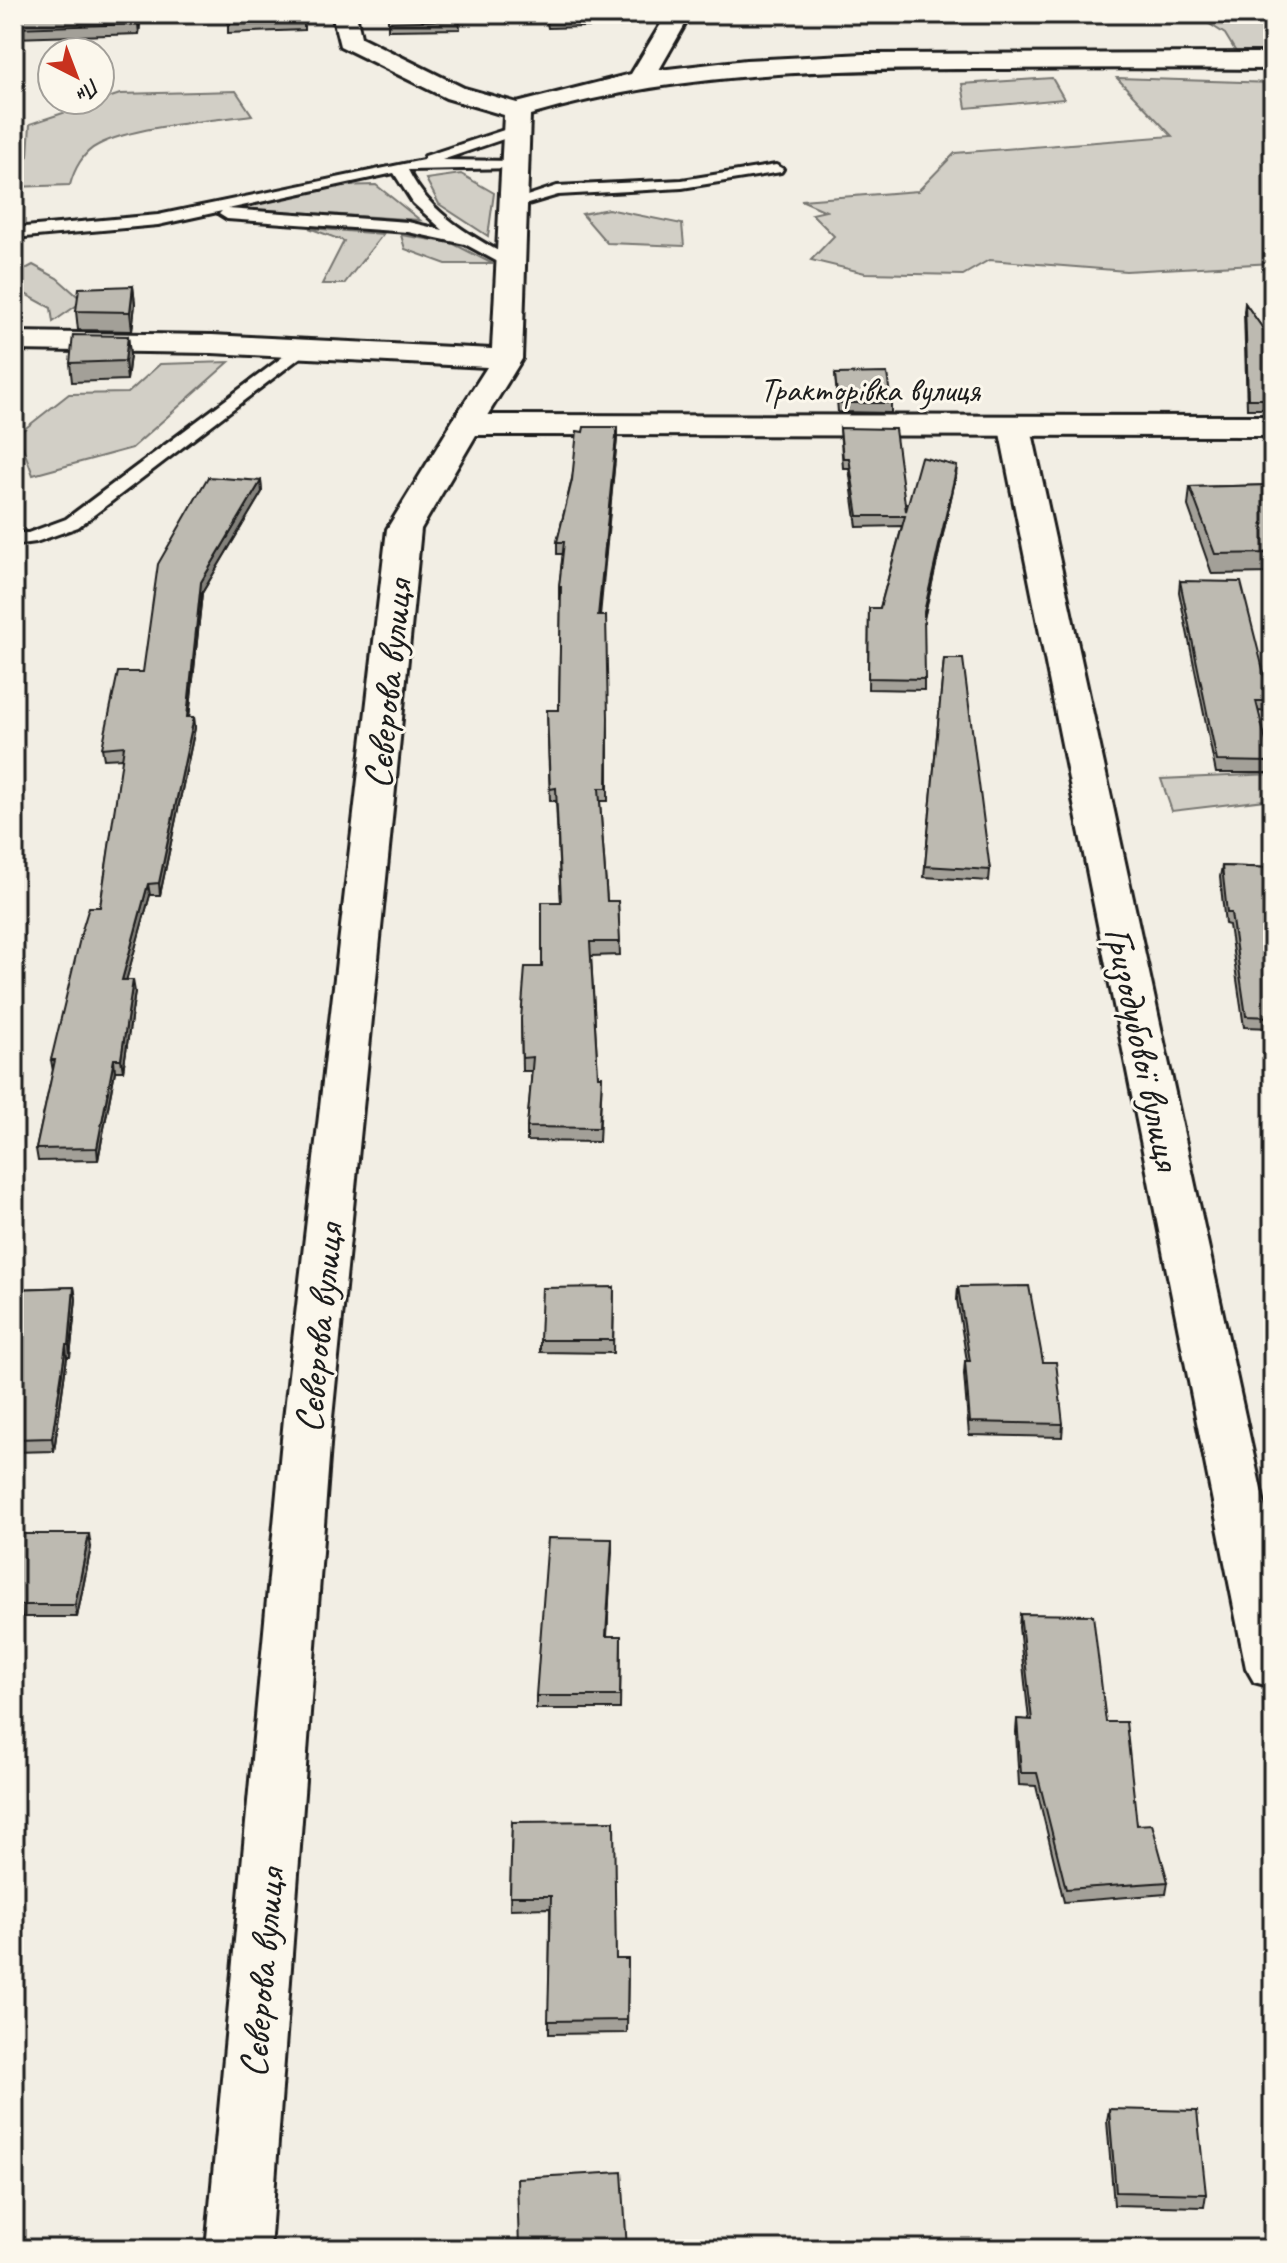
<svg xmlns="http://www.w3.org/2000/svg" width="1287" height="2263" viewBox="0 0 1287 2263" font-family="Caveat,sans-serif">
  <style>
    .green { fill: #d2cfc6; stroke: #777671; stroke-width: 2 }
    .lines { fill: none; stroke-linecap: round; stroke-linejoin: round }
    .service-casing { stroke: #1c1c1c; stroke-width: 6 }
    .minor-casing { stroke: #1c1c1c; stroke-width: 6 }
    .secondary-casing { stroke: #1c1c1c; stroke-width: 6 }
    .service { fill: #fbf7ec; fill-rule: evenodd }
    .minor { fill: #fbf7ec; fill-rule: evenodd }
    .secondary { fill: #fbf7ec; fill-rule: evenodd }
    .wall { fill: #a3a098; stroke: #1c1c1c; stroke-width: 2 }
    .shaded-wall { fill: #84827c; stroke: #1c1c1c; stroke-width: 2 }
    .building { fill: #bdbab1; stroke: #1c1c1c; stroke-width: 2 }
    .labels { text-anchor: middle; stroke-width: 6; stroke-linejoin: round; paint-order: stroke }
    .far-street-label { font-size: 34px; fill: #1c1c1c; stroke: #fbf7ec }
    .street-label { font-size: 40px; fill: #1c1c1c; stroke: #fbf7ec }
  </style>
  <rect width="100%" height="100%" fill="#f2eee4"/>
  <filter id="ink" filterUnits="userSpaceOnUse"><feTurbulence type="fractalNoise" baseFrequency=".0125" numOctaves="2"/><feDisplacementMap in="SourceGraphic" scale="16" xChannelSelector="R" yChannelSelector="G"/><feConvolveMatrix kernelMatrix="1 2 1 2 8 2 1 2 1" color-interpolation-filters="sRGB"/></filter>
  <g filter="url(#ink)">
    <!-- green -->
    <path class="green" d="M1194 14H1273V51L1236 52 1225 34Z
      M1052 78 1064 99 966 108 962 84Z
      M1117 78 1273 83V263L1126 271 989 260 963 275 865 273 811 260 834 236 812 214 826 211 801 200 918 191 955 153 1172 136Z
      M236 91 252 115C210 121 135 126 98 145 83 152 74 170 70 185L14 187V168L28 156 30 124 120 94Z
      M461 174 494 193 488 236 439 204 426 179Z
      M376 185 420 220 235 208 334 186Z
      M608 209 682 224 684 246 607 243 582 214Z
      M309 228 383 234 344 284H322L344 241Z
      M401 235 452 243 493 264H446L405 249Z
      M33 265 57 278 83 301 53 322 51 308 14 288V275Z
      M229 362 132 448 33 475 18 434 69 394 128 393 160 364Z
      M1273 774V799L1172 811 1161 779Z"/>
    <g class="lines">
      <!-- service casing -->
      <g class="service-casing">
        <path id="service" d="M516 126 521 127V133L442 160 515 161 522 165 520 168 408 170C430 215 474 238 517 261L519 264 511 269 465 244 408 232 227 219 219 214 222 211 158 225 14 238V228L158 215 423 160 425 156ZM394 173 413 203 443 230 408 222 228 209Z
          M776 165 783 169 781 172 682 188 558 195 514 208 506 203 557 186 682 180Z
          M300 344 308 349 306 353 78 527 36 542 14 545V533H28L66 519Z"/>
      </g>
      <!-- minor casing -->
      <g class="minor-casing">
        <path id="minor" d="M332 14H356L361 37 464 88 517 103 631 74 667 14H691L659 70 746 60 864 54 1273 53V69C1178 68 1083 68 987 69 832 69 680 71 530 115L522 359 477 432 466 435 455 432 450 425 487 367 212 353 14 350V332L212 335 492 349 504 115 446 98 340 46Z
          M1015 418 1026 421 1031 428 1273 1545V1687L1254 1682 1246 1668 999 428 1004 421Z"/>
      </g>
      <!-- secondary casing -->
      <g class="secondary-casing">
        <path id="secondary" d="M466 415 1273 416V436L476 435 421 529 332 1418 270 2249H206L284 1418 387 529 455 418Z"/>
      </g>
      <!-- service -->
      <use href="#service" class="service"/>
      <!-- minor -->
      <use href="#minor" class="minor"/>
      <!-- secondary -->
      <use href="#secondary" class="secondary"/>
    </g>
    <!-- wall -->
    <path class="wall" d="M14 14H141L139 34 14 38Z
      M304 14V30L228 33V24Z
      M388 14H459L460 29 388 30Z
      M545 14H620L621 26 548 28Z
      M133 286 135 304 132 331 78 330 76 311Z
      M1245 303 1273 343V409H1247L1244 312Z
      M128 336 130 355 127 380 72 382 70 363Z
      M835 374 891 403V413L838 412Z
      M617 427V438L600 616 608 730V801H600L607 901H618L620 955 591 956 598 1076H602L599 1142 527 1141V1127L532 1071H522L521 1019 542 967 561 902 556 801H550L547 710H559L561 599H559V587L563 554H557V542L583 432Z
      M840 428 906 511 956 476 924 619V690L868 689 869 608H880L902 526 857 527 849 468H843Z
      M261 481 262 492 202 593 189 717H194L195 728 160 895H150L126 980 135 992 123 1071H115L98 1160 38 1161 36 1149 53 1071 51 1060 100 907 123 758 104 759 102 748 143 672Z
      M1273 485V573L1212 574 1188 506 1190 487Z
      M1180 581 1271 701 1269 712 1258 711 1271 762 1269 773H1216L1179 592Z
      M944 659 990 870 989 881 924 877Z
      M1222 866 1273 868V1028L1244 1027 1229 925 1225 924 1220 877Z
      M74 1287 76 1299 70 1357H67L54 1451 14 1452V1289Z
      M614 1287 613 1353 540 1352V1340Z
      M958 1287 1043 1362 1063 1424 1062 1437 969 1435 964 1374 965 1361H967L957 1300Z
      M14 1534 91 1547 77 1617H22L14 1660Z
      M612 1539 607 1636H621L620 1709H536V1696Z
      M1020 1614 1106 1722 1137 1825 1168 1882 1166 1894 1064 1902 1036 1786 1019 1785 1016 1732 1017 1719 1029 1720 1019 1627Z
      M512 1822 616 1959H628L627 2033 549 2034 550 1908 510 1909Z
      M1109 2109 1206 2194 1204 2207 1114 2205 1107 2121Z"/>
    <!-- shaded-wall -->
    <path class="shaded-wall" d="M139 14H141L139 34 138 24Z
      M133 286 135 304 132 331 130 312Z
      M128 336 130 355 127 380 125 361Z
      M617 427V438L598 628V616Z
      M957 466 956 476 923 622 924 612Z
      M261 481 262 492 202 593 188 728 187 717 201 582Z
      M194 717 195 728 160 895 159 883Z
      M148 884 150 895 123 992 122 980Z
      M133 980 135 992 123 1071 121 1059Z
      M114 1059 115 1071 98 1160 97 1148Z
      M74 1287 76 1299 70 1357 69 1345Z
      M66 1345 67 1357 54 1451 52 1438Z
      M89 1534 91 1547 77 1617 75 1605Z
      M612 1539V1552L606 1649V1636Z
      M20 1605 22 1617 14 1660V1636Z"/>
    <!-- building -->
    <path class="building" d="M14 14H139L138 24 14 28Z
      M228 14H304V22L228 24Z
      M388 14H459V20L388 22Z
      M547 14H620L621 17 548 20Z
      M133 286 130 312 76 311 79 288Z
      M1245 303 1273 343V399H1248Z
      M73 335 128 336 125 361 70 363Z
      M887 373 891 403H838L835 374Z
      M584 427H617L598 616H606L608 718 607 788H599L607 901H618L620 942H590L598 1076H602L599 1128 527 1127 533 1057 522 1058 521 1019 525 967H542V902H561L556 788 550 789 547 710H559L561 587H559L564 542H557L572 480 577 431 583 432Z
      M840 428 895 429 906 511 921 457 957 466 924 612 925 679 868 678 869 608H880L905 516H858L849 458H843Z
      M208 477 261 481 201 582 187 717H194L159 883 148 884 122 980H133L121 1059H114L97 1148 36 1149 55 1060H51L82 930 89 907H100L124 746 102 748 118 672H143L158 564Z
      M1273 485V553L1215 554 1190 487Z
      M1180 581 1241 582 1271 701H1256L1271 762 1217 761Z
      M944 659H963L990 870 925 866Z
      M1222 866 1273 868V1017L1246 1016 1231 913H1227Z
      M1029 1286 1043 1362H1056L1063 1424 970 1422 965 1361H970L958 1287Z
      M74 1287 69 1345H66L52 1438 14 1439V1289Z
      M614 1287 613 1340H540L542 1288Z
      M14 1534H89L75 1605H20L14 1636Z
      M548 1538 612 1539 606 1636H621L620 1696H536Z
      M1020 1614 1093 1615 1106 1722H1126L1137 1825 1152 1824 1168 1882 1066 1889 1037 1773H1021L1017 1719 1032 1720Z
      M614 1821 616 1959H628L627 2020 548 2021 551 1896H510L512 1822Z
      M1109 2109 1197 2111 1206 2194 1116 2192Z
      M622 2172 627 2249H519L517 2178Z"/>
  </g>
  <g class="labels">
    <!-- far-street labels -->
    <g class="far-street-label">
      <text x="870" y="401">Тракторівка вулиця</text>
    </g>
    <!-- street labels -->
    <g class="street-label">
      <text transform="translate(387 684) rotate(-84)" y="14">Сєверова вулиця</text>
      <text transform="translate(1144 1048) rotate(78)" y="14">Гризодубової вулиця</text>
      <text transform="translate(318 1328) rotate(-84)" y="14">Сєверова вулиця</text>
      <text transform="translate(261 1973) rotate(-85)" y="14">Сєверова вулиця</text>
    </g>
  </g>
  <!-- margin -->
  <rect width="1287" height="2263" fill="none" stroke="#fbf7ec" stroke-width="48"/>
  <rect x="24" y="24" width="1239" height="2215" fill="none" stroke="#1c1c1c" stroke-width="3" filter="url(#ink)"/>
  <!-- north arrow -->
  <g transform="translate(76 76) rotate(138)"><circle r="38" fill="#fbf7ec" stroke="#a29f99" stroke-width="2"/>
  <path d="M0-6L14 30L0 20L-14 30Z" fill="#c8321e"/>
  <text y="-12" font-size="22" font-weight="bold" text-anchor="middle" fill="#1c1c1c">Пн</text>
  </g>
</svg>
